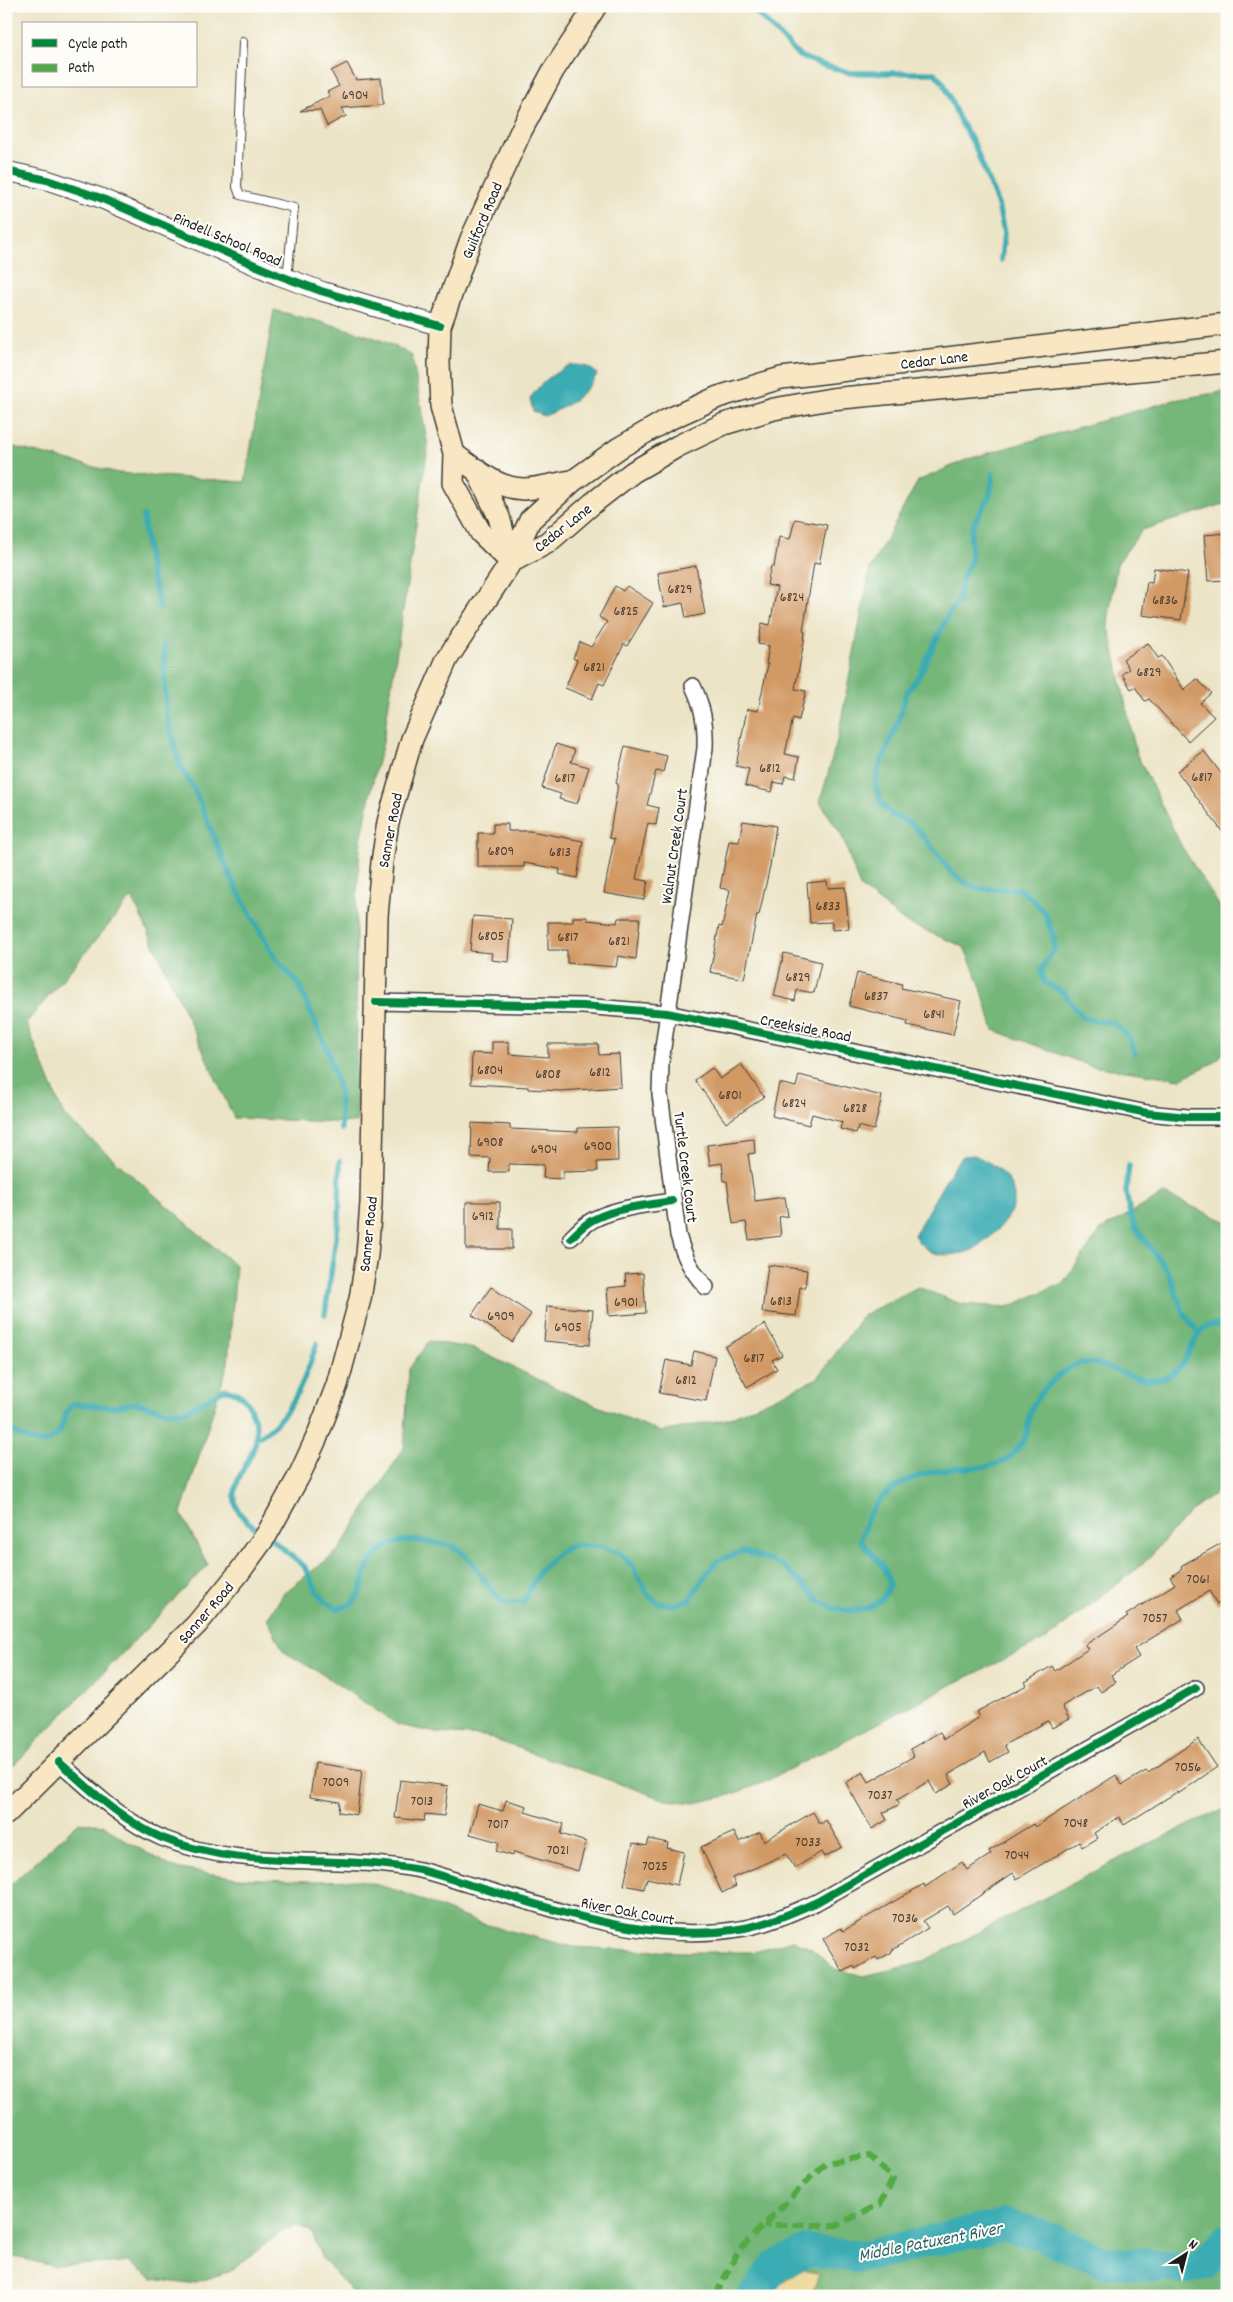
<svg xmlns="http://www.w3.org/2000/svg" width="1233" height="2302" viewBox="0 0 1233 2302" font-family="Dekko,sans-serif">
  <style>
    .forest { fill: #74b679; stroke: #48694a }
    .sand { fill: #eeda9e; stroke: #857b5d }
    .water { fill: #3aacb3; stroke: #2b6468 }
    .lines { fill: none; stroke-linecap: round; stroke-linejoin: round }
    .stream { stroke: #3aacb3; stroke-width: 5.5 }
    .river { stroke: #3aacb3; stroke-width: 32 }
    .building { fill: #d19964 }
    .service-casing { stroke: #3b3a36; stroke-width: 10 }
    .minor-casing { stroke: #3b3a36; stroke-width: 18 }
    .tertiary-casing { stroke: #3b3a36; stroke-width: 21 }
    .secondary-casing { stroke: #3b3a36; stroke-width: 24 }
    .service { stroke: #fff; stroke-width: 8 }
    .minor { stroke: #fff; stroke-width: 15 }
    .tertiary { stroke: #fff; stroke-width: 19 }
    .secondary { stroke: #f9e7c3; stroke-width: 21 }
    .quiet { stroke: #52a943; stroke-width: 6; stroke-dasharray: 12 6; stroke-linecap: butt }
    .cycleway-casing { stroke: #fdfcf7; stroke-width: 11 }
    .cycleway { stroke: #00873e; stroke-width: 8 }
    .labels { text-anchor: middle; stroke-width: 4; stroke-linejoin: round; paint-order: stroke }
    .number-label { font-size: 14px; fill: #493b2e }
    .street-label { font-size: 16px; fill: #1c1c1c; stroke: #fdfcf7 }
    .water-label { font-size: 18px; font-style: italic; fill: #2b6468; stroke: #fdfcf7 }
  </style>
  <rect width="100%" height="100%" fill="#fdfcf7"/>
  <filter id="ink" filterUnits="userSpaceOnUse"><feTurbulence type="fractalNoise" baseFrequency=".02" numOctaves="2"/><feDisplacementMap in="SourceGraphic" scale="10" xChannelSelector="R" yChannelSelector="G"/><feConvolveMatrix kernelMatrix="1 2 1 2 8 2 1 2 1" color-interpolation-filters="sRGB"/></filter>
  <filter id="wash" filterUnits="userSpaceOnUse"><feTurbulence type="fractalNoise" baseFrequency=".0096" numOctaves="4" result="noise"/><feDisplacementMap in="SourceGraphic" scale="20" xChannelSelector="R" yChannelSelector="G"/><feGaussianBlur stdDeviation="1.12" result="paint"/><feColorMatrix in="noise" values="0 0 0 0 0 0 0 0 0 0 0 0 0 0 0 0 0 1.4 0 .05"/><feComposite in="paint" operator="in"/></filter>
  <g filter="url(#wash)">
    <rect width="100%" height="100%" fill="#ece4c6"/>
    <!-- forest -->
    <path class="forest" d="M274 310C316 322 376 332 412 356L428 446 383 742 372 785 360 847 356 913 357 1123 234 1118 132 897 26 1023 64 1116 236 1266 228 1363 181 1514 208 1565 6 1773V445L118 473 245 482Z
      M1227 391V503L1142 530 1117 564 1108 622 1136 753 1182 847 1227 918V1050L1213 1063 1180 1079 1091 1066 994 1030 979 982 964 947 905 922 860 887 842 836 820 802 837 741 870 569 918 481 968 459 1174 400Z
      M1164 1194 1227 1222V1485L1190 1512 1143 1564 1048 1638 953 1684 763 1783 727 1796 694 1803 666 1800 484 1736 437 1733 398 1725 322 1674 284 1652 267 1619 284 1593 338 1551 404 1448 409 1369 429 1341 475 1349 573 1396 661 1432 727 1419 818 1378 863 1315 918 1287 961 1304 1008 1307 1063 1283 1101 1230Z
      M1227 1807V2296H356L321 2257 312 2232 296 2225 281 2232 231 2271 189 2284 153 2279 128 2262 53 2266 6 2255V1889L79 1822 104 1825 126 1841 174 1868 239 1878 311 1881 360 1880 402 1892 476 1922 573 1947 678 1952H751L793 1940 812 1949 835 1969 864 1976 920 1963 1136 1850Z"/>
    <!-- sand -->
    <path class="sand" d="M802 2270 819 2274 810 2296H773L779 2285Z"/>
    <!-- water -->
    <path class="water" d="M570 365C582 365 588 365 597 374 588 393 564 409 544 416L533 411 530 399C540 382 553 374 570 365Z
      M974 1155C992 1163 1012 1175 1014 1197 1016 1215 987 1243 972 1250 964 1254 942 1257 934 1253 924 1249 919 1243 914 1235L954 1166 963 1156Z"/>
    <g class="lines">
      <!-- stream -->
      <path class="stream" d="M750 6 799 56 823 65 851 73H935L944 84 959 119 974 144 998 205 1004 233 1001 260
        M993 474 990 495 971 529V560L963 576 958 601 948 615 920 674 906 694 898 722 879 768 875 786 881 803 892 815 910 823 920 832 951 872 963 882 979 889H1019L1032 899 1045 913 1054 939V950L1041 970 1044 982 1064 993 1082 1017 1096 1021 1114 1023 1129 1037 1135 1054
        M143 516 149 564 160 608
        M164 645 166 712 180 766 195 791 231 878 246 906 275 958 298 983 311 1013 328 1052 340 1094 341 1129
        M1129 1165 1126 1192 1130 1214 1136 1229 1168 1271 1183 1312 1198 1332
        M325 1314 339 1218 340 1161
        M6 1429C22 1435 34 1448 50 1440 56 1438 61 1431 62 1425 65 1416 66 1410 73 1404L114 1407 136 1403 169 1412 185 1411 225 1389C240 1393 247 1398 252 1413 269 1453 231 1469 235 1501 237 1516 251 1524 262 1533
        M257 1438C292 1417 305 1380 317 1343
        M270 1538 304 1566 314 1586 323 1600 338 1609C342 1607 348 1606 352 1603 361 1596 363 1582 366 1572 375 1547 398 1538 422 1541 433 1543 447 1543 456 1548 477 1562 485 1588 504 1603L523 1602 540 1570 558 1553 573 1545 602 1547 621 1554 633 1567 649 1596 658 1603 675 1605 690 1599 706 1574 717 1561 744 1551 782 1565 821 1602 833 1608 852 1611 869 1608 881 1600 890 1586C885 1560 873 1560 861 1540 863 1532 865 1523 869 1515 887 1482 925 1471 959 1468 975 1467 989 1469 1004 1461 1013 1456 1024 1443 1027 1432 1029 1425 1028 1416 1031 1410 1037 1393 1057 1375 1073 1366 1098 1353 1133 1386 1160 1379 1200 1370 1186 1311 1227 1328"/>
      <!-- river -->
      <path class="river" d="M754 2296 775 2266 807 2251 859 2257 1004 2225 1037 2233 1102 2261 1188 2269 1203 2265 1227 2239"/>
    </g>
    <g id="blocks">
      <!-- building -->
      <path class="building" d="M347 63 356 80 381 78 383 105 342 108 346 116 327 126 320 110 300 111 330 96 327 92 339 86 331 71Z
        M795 519 827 525 819 564 814 563 803 631 805 632 804 642 795 689 806 691 799 720 793 718 785 754 799 757 795 778 785 776 783 784 774 782 772 792 745 786 749 769 736 766 747 709 758 711 768 664H766L769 646 758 644 762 623 770 625 777 587 767 585 771 566 774 567 779 537 790 539Z
        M1227 533V580L1208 581 1204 535Z
        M696 566 705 614 686 618 683 603 664 607 658 573Z
        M1154 568 1188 573 1181 620 1142 615 1147 582 1152 583Z
        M615 586 623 591 627 586 653 603 627 646 624 644 604 685 599 683 592 699 565 688 577 660 573 658 580 642 591 647 607 622 599 617Z
        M1148 643 1158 658 1162 656 1184 690 1197 679 1211 693 1200 703 1214 717 1188 741 1149 699 1145 701 1135 687 1131 689 1122 674 1129 669 1123 659Z
        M556 744 575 750 571 762 589 767 577 804 559 799 561 794 542 788Z
        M625 746 667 756 663 772 656 771 647 805 659 808 656 825 648 823 636 879 648 881 644 900 604 893 614 839 609 838 618 784 616 783Z
        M1204 751 1227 781V838L1177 771Z
        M743 821 776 826 770 866 759 915H757L744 979 710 972 719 926 722 927 730 890 720 888 729 841 739 842Z
        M493 824H508V831H530L583 841 577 878 559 874 560 869 524 863V867H478V833H493Z
        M827 881 828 888 845 887 849 929 832 930V922L810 923 807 883Z
        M473 916 512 919 509 962 491 960 492 953 470 951Z
        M573 917H587V920L617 923 618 918H640L636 959 618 956 616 967 567 963V950H548V922H573Z
        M784 953 821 962 814 993 797 990 795 1001 774 996Z
        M857 973 902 984 901 988 961 1001 953 1035 907 1025 908 1021 849 1006Z
        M492 1042H509V1054L548 1057V1044H598L599 1055 619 1054 621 1087 561 1091 528 1089V1087L471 1084 472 1053 492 1054Z
        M741 1064 764 1097 726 1123 695 1080 712 1068 720 1079Z
        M799 1075 882 1096 874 1130 858 1126 856 1133 840 1129 842 1122 812 1114 809 1125 772 1116 779 1083 796 1087Z
        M472 1123 510 1125V1129L578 1132V1128L617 1127 618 1161 597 1162 598 1171 563 1172V1179L543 1178 544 1165 509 1164V1172H489L490 1158 471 1157Z
        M754 1139 755 1153 748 1154 755 1201 785 1197 788 1216 779 1217 781 1236 749 1240 746 1222 733 1224 727 1181H724L722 1163 710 1165 707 1145Z
        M466 1202H500V1229H512V1249H466Z
        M768 1265 807 1270 805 1288 800 1287 796 1316 762 1312Z
        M643 1273 646 1313 609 1316 607 1288 626 1286 625 1274Z
        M491 1287 531 1314 512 1342 472 1315Z
        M547 1306 593 1310 590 1345 544 1341Z
        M765 1324 782 1355 772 1360 777 1369 747 1387 725 1347Z
        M694 1351 715 1356 706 1401 659 1393 666 1360 691 1365Z
        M1227 1540V1598L1217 1604 1209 1591 1178 1610 1183 1619 1134 1649 1139 1657 1111 1675 1116 1682 1101 1692 1097 1686 1062 1706 1069 1719 1052 1728 1048 1721 1004 1745 1008 1752 990 1762 985 1752 948 1775 953 1784 936 1794 929 1781 897 1800 900 1804 883 1813 887 1820 872 1829 846 1783 863 1772 869 1782 914 1756 910 1749 940 1732 944 1739 979 1717 976 1712 1027 1685 1025 1682 1052 1666 1055 1671 1088 1649 1085 1645 1128 1617 1126 1615 1175 1584 1170 1577 1182 1569 1181 1566Z
        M1198 1739 1217 1767 1178 1794 1177 1792 1124 1825 1119 1817 1094 1833 1097 1838 1082 1847 1079 1842 1017 1879 1013 1873 953 1914 948 1906 923 1921 928 1928 891 1951 892 1952 878 1960 876 1957 855 1969 854 1966 843 1972 823 1939 841 1928 843 1931 924 1884 925 1887 962 1862 967 1870 991 1854 989 1851 1033 1824 1035 1827 1116 1775 1122 1785 1146 1771 1148 1773Z
        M315 1763 362 1770 357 1815 339 1812 340 1802 310 1797Z
        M400 1780 448 1786 444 1816 425 1814 424 1821 395 1818Z
        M506 1800 527 1806 525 1812 564 1824 561 1834 586 1842 578 1871 514 1852 513 1856 496 1851 499 1842 470 1834 478 1804 503 1811Z
        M813 1812 820 1824 826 1820 842 1847 824 1857 821 1852 795 1868 786 1854 732 1878 736 1886 722 1893 701 1847 734 1832 739 1842 760 1832 764 1841Z
        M649 1839 668 1843 667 1848 684 1852 677 1885 647 1878 644 1889 624 1885 633 1843 647 1846Z"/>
    </g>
  </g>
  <g filter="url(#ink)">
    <use href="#blocks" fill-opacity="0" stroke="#3b3a36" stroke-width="1"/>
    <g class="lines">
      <!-- service casing -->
      <g class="service-casing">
        <path id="service" d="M243 42 237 187 240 195 294 208 287 279"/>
      </g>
      <!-- minor casing -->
      <g class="minor-casing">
        <path id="minor" d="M693 686C703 707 706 725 705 748L661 1062 660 1094 678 1235C684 1256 691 1271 706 1287
          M376 1002 583 1006 667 1013 1147 1113 1188 1117H1227
          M571 1238C579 1230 588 1221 599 1217 621 1207 648 1205 672 1201
          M59 1762C91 1790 122 1821 162 1838 246 1872 333 1853 420 1870 437 1874 454 1880 470 1885 560 1910 651 1946 745 1928 770 1923 794 1912 817 1902L1196 1688"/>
      </g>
      <!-- tertiary casing -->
      <g class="tertiary-casing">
        <path id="tertiary" d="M6 171 47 180 98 197 278 275 321 291 440 326"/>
      </g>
      <!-- secondary casing -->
      <g class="secondary-casing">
        <path id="secondary" d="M454 454C475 469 496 488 523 489 539 489 557 483 573 481
          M476 469 499 517 511 562
          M511 562 547 543 593 503 633 472 678 446 724 424 774 409 831 399 1227 362
          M511 562 481 533 453 483 454 454 441 406 439 363 440 326 471 239 521 131 553 71 596 6
          M6 1814 197 1624 238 1574 267 1534 299 1476 317 1437 337 1385 360 1299 367 1255 371 1203 377 916 382 862 388 822 412 739 447 659 511 562 530 520 573 481 619 448 667 420 718 397 781 378 1227 324"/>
      </g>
      <!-- service -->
      <use href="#service" class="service"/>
      <!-- minor -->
      <use href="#minor" class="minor"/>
      <!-- tertiary -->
      <use href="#tertiary" class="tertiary"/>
      <!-- secondary -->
      <use href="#secondary" class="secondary"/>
      <!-- quiet -->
      <path class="quiet" d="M715 2296 739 2250 825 2163 870 2156 893 2179 880 2204 837 2225H764"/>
      <!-- cycleway casing -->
      <g class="cycleway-casing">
        <path id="cycleway" d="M6 171 47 180 98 197 278 275 321 291 440 326
          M376 1002 583 1006 667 1013 1147 1113 1188 1117H1227
          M571 1238C579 1230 588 1221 599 1217 621 1207 648 1205 672 1201
          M59 1762C91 1790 122 1821 162 1838 246 1872 333 1853 420 1870 437 1874 454 1880 470 1885 560 1910 651 1946 745 1928 770 1923 794 1912 817 1902L1196 1688"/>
      </g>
      <!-- cycleway -->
      <use href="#cycleway" class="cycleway"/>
    </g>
  </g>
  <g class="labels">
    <!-- number labels -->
    <g class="number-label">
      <text x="355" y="99">6904</text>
      <text x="680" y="593">6829</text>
      <text x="792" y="601">6824</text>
      <text x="1165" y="604">6836</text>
      <text x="626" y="615">6825</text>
      <text x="594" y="671">6821</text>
      <text x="1149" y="676">6829</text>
      <text x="770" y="772">6812</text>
      <text x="1202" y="781">6817</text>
      <text x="565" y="782">6817</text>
      <text x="501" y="855">6809</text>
      <text x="560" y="856">6813</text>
      <text x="828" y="910">6833</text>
      <text x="491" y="940">6805</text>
      <text x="568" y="941">6817</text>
      <text x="619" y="945">6821</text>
      <text x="798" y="981">6829</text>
      <text x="876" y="1000">6837</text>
      <text x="934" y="1018">6841</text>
      <text x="490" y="1074">6804</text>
      <text x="600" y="1076">6812</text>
      <text x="548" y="1078">6808</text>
      <text x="730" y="1099">6801</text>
      <text x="794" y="1107">6824</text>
      <text x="855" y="1112">6828</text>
      <text x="490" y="1146">6908</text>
      <text x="598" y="1150">6900</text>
      <text x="544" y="1153">6904</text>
      <text x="483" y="1220">6912</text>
      <text x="781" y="1305">6813</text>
      <text x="626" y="1306">6901</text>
      <text x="501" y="1320">6909</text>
      <text x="568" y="1331">6905</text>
      <text x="754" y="1362">6817</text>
      <text x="686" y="1384">6812</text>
      <text x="1198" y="1583">7061</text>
      <text x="1155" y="1622">7057</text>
      <text x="1188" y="1771">7056</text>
      <text x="336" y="1786">7009</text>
      <text x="880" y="1799">7037</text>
      <text x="422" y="1805">7013</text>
      <text x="1076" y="1827">7048</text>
      <text x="498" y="1828">7017</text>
      <text x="808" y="1846">7033</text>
      <text x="558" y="1854">7021</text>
      <text x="1017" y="1859">7044</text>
      <text x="655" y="1870">7025</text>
      <text x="905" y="1922">7036</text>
      <text x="857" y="1951">7032</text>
    </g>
    <!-- street labels -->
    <g class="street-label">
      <text transform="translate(481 220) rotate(-67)" y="6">Guilford Road</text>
      <text transform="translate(228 238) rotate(23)" y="6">Pindell School Road</text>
      <text transform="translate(934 359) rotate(-7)" y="6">Cedar Lane</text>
      <text transform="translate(562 527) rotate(-38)" y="6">Cedar Lane</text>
      <text transform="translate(389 830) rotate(-79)" y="6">Sanner Road</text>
      <text transform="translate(673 846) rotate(-82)" y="6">Walnut Creek Court</text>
      <text transform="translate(806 1027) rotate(11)" y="6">Creekside Road</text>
      <text transform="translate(687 1167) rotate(83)" y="6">Turtle Creek Court</text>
      <text transform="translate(367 1234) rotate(-84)" y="6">Sanner Road</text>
      <text transform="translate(205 1612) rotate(-49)" y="6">Sanner Road</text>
      <text transform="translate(1004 1781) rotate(-29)" y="6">River Oak Court</text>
      <text transform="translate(628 1910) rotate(11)" y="6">River Oak Court</text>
    </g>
    <!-- water labels -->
    <g class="water-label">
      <text transform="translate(930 2241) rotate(-11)" y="6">Middle Patuxent River</text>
    </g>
  </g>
  <!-- margin -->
  <rect width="1233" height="2302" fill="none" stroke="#fdfcf7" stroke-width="25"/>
  <!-- legend -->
  <rect x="22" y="22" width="175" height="65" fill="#fdfcf7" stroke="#a3a29f"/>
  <rect x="32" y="39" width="25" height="8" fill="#00873e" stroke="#a3a29f"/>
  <text x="68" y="48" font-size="15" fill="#1c1c1c">Cycle path</text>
  <rect x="32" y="64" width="25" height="8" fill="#52a943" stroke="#a3a29f"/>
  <text x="68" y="72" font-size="15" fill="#1c1c1c">Path</text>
  <!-- north arrow -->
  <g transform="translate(1186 2254) rotate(36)" stroke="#fdfcf7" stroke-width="4" paint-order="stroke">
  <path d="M0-4L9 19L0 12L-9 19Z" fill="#1c1c1c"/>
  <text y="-8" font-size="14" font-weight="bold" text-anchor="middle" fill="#1c1c1c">N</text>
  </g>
</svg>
